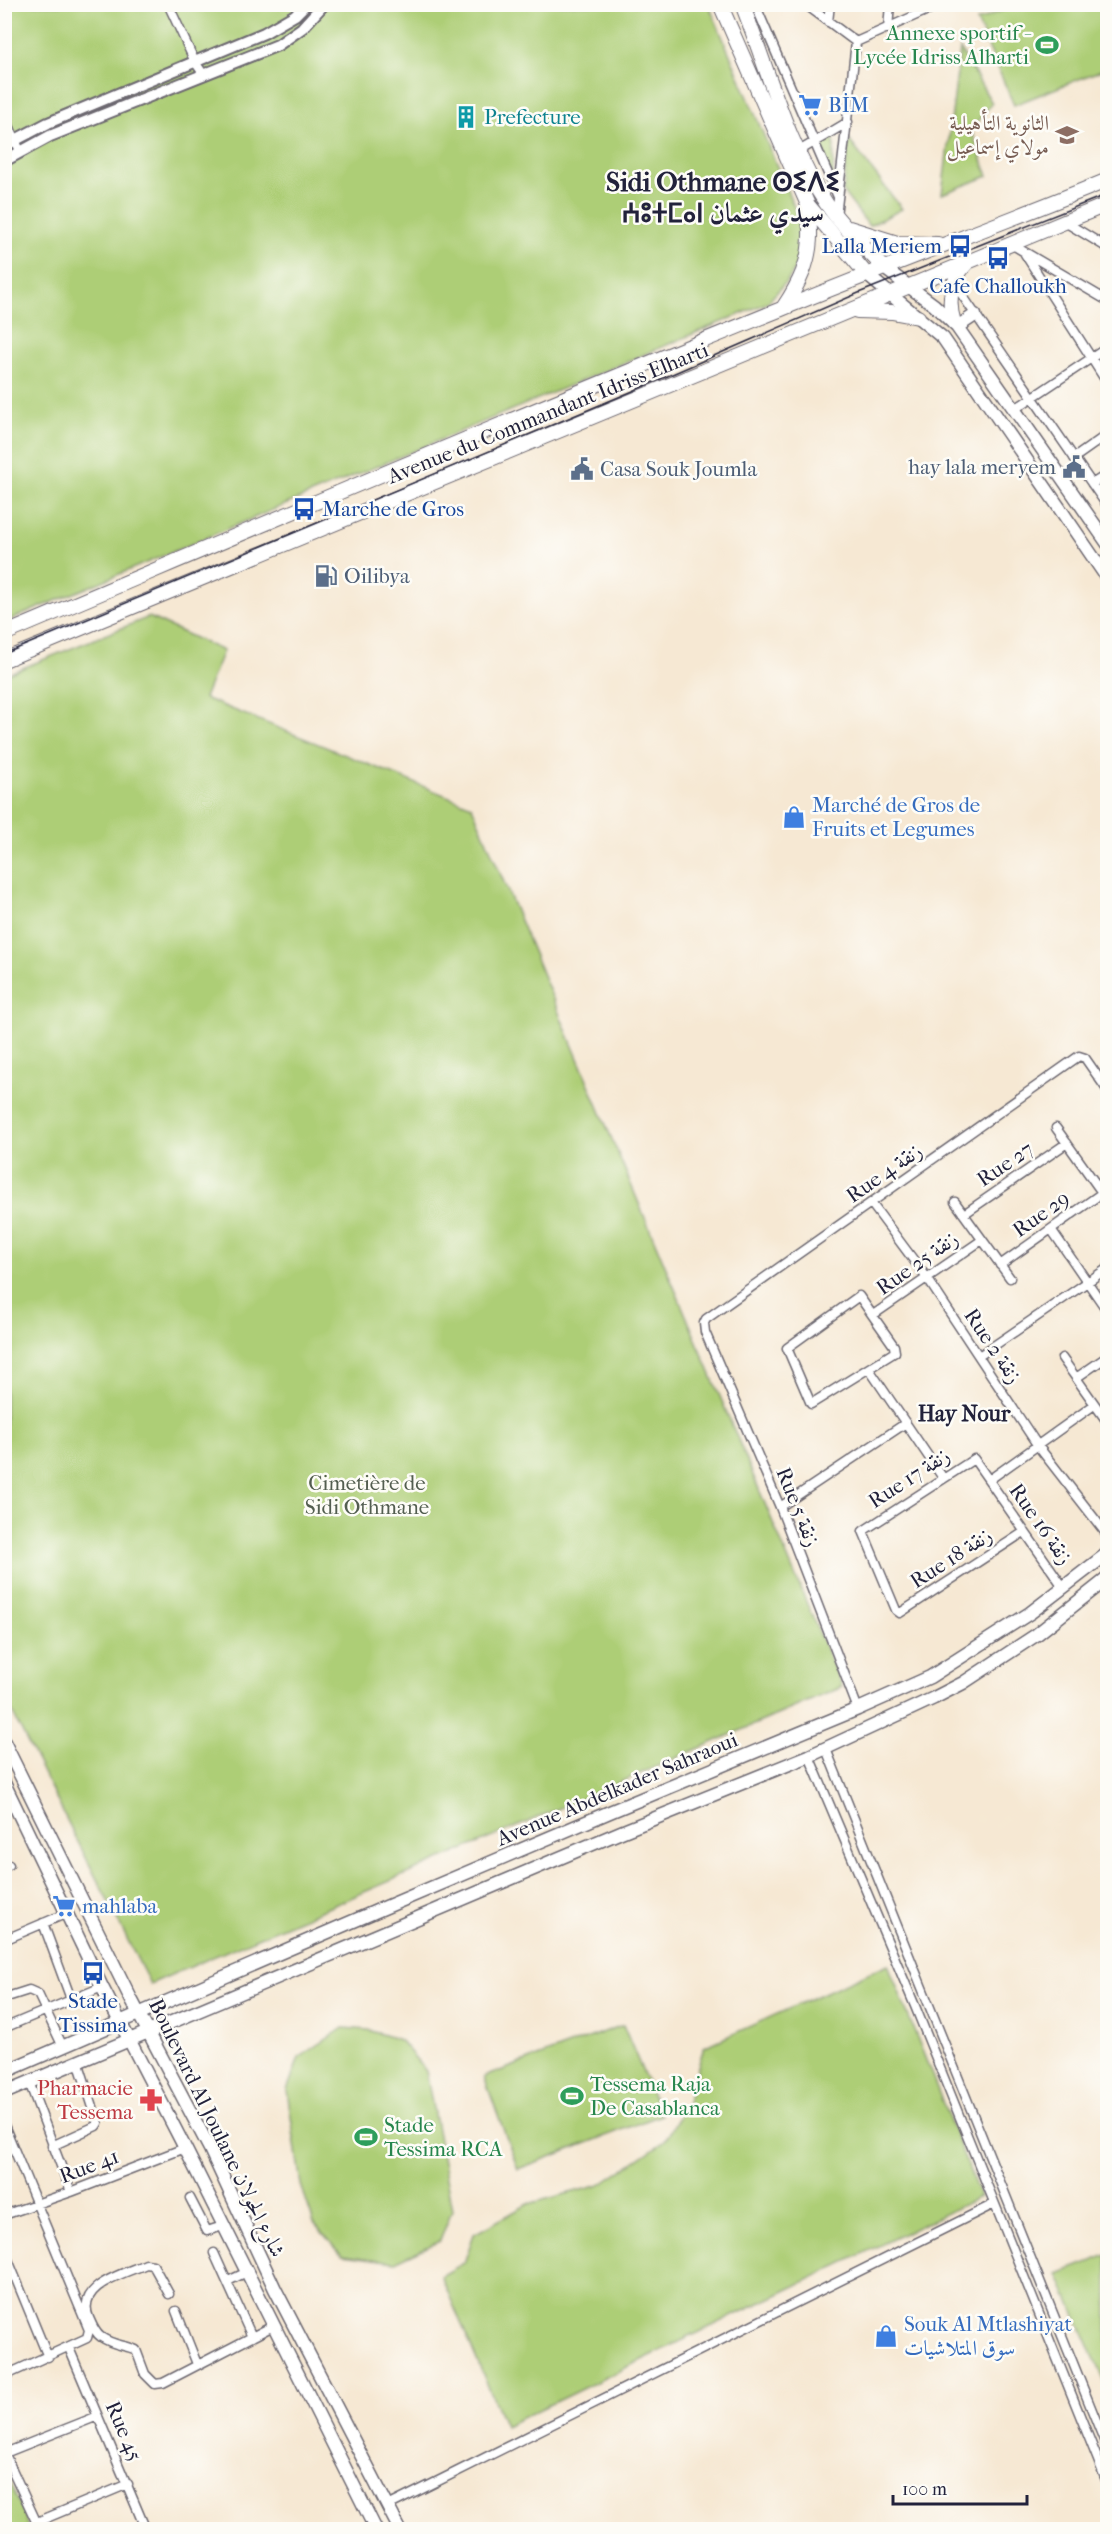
<svg xmlns="http://www.w3.org/2000/svg" width="1112" height="2534" viewBox="0 0 1112 2534" font-family="'IM FELL French Canon',Amiri,'Noto Sans Tifinagh',serif">
  <style>
    .green { fill: #adce76; stroke: #687858; stroke-width: 1.5 }
    .lines { fill: none; stroke-linecap: round; stroke-linejoin: round }
    .minor-casing { stroke: #6c6770; stroke-width: 11 }
    .tertiary-casing { stroke: #6c6770; stroke-width: 14 }
    .secondary-casing { stroke: #6c6770; stroke-width: 15 }
    .primary-casing { stroke: #6c6770; stroke-width: 16 }
    .minor { stroke: #fff; stroke-width: 8 }
    .tertiary { stroke: #fff; stroke-width: 10 }
    .secondary { stroke: #fff; stroke-width: 12 }
    .primary { stroke: #fff; stroke-width: 14 }
    .tram { stroke: #22223b; stroke-width: 1.5 }
    .labels { text-anchor: middle; stroke-width: 5; stroke-linejoin: round; paint-order: stroke }
    .leisure-label { font-size: 21px; fill: #27864d; stroke: #fdfcf7; text-anchor: start }
    .shop-label { font-size: 21px; fill: #366cbe; stroke: #fdfcf7; text-anchor: start }
    .culture-label { font-size: 21px; fill: #0d838f; stroke: #fdfcf7; text-anchor: start }
    .education-label { font-size: 21px; fill: #785e54; stroke: #fdfcf7; text-anchor: end }
    .transit-label { font-size: 21px; fill: #164399; stroke: #fdfcf7 }
    .street-label { font-size: 21px; fill: #22223b; stroke: #fdfcf7 }
    .service-label { font-size: 21px; fill: #4e5e75; stroke: #fdfcf7; text-anchor: start }
    .park-label { font-size: 21px; fill: #535e50; stroke: #fdfcf7 }
    .health-label { font-size: 21px; fill: #be3a42; stroke: #fdfcf7; text-anchor: end }
    .neighbourhood-label { font-size: 22px; font-weight: bold; fill: #22223b; stroke: #fdfcf7 }
    .district-label { font-size: 27px; font-weight: bold; fill: #22223b; stroke: #fdfcf7 }
  </style>
  <rect width="100%" height="100%" fill="#fdfcf7"/>
  <filter id="ink" filterUnits="userSpaceOnUse"><feTurbulence type="fractalNoise" baseFrequency=".0167" numOctaves="2"/><feDisplacementMap in="SourceGraphic" scale="12" xChannelSelector="R" yChannelSelector="G"/><feConvolveMatrix kernelMatrix="1 2 1 2 8 2 1 2 1" color-interpolation-filters="sRGB"/></filter>
  <filter id="wash" filterUnits="userSpaceOnUse"><feTurbulence type="fractalNoise" baseFrequency=".008" numOctaves="4" result="noise"/><feDisplacementMap in="SourceGraphic" scale="24" xChannelSelector="R" yChannelSelector="G"/><feGaussianBlur stdDeviation="1.35" result="paint"/><feColorMatrix in="noise" values="0 0 0 0 0 0 0 0 0 0 0 0 0 0 0 0 0 1.4 0 .05"/><feComposite in="paint" operator="in"/></filter>
  <g filter="url(#wash)">
    <rect width="100%" height="100%" fill="#f6e8d3"/>
    <!-- green -->
    <path class="green" d="M1018 4 1107 5V68L1014 105 977 21Z
      M5 5H709L800 221C803 266 797 271 767 303L5 622Z
      M960 49 992 103 971 130 988 176 942 194Z
      M834 134 833 182 818 146Z
      M849 140 902 209 869 226 843 192Z
      M149 617 223 651 204 698 472 806 842 1687 150 1984 5 1698V675Z
      M888 1964 980 2197 505 2426 441 2276 464 2263 474 2234 528 2204 600 2185 665 2141 686 2105 704 2047Z
      M623 2025 661 2115 518 2169 484 2077Z
      M343 2028 368 2030 400 2040 426 2071 452 2210 440 2241 395 2262 342 2255 314 2223 301 2185 287 2090 299 2058Z
      M1107 2255V2388L1058 2274Z
      M4 2470H5L30 2529H5Z"/>
  </g>
  <g filter="url(#ink)">
    <g class="lines">
      <!-- minor casing -->
      <g class="minor-casing">
        <path id="minor" d="M168 4 195 62 204 75
          M755 4 838 197
          M805 4 856 42
          M828 22 830 4
          M888 29 890 4
          M856 42 941 4
          M4 114 20 151
          M799 151 848 122
          M836 216 856 42
          M1065 222 1108 248
          M1011 244 1108 301
          M1025 254 1108 384
          M960 292 1108 507
          M1015 409 1108 347
          M1074 458 1108 434
          M1092 484 1108 474
          M1056 1128 1108 1201
          M955 1202 1010 1278
          M871 1203 927 1278 1038 1446 1108 1536
          M964 1214 1067 1143
          M1051 1229 1108 1312
          M1000 1265 1102 1193
          M859 1296 894 1346 895 1352 811 1404 787 1348Z
          M873 1315 982 1240
          M979 1356 1108 1268
          M1062 1358 1108 1423
          M869 1369 943 1478
          M1076 1378 1108 1356
          M989 1480 1094 1405
          M780 1507 906 1423
          M1024 1532 900 1613 896 1610 863 1531 974 1459 1064 1588
          M858 1709 780 1507 705 1332 704 1323 706 1319 1079 1056 1085 1058 1108 1091
          M826 1749 1108 2450
          M809 1756 915 2006 1108 2485
          M4 1867 9 1865
          M43 1923 71 1999
          M4 1928 9 1938
          M4 1940 65 1914
          M4 1998 29 1990 38 1994 63 2047
          M4 2028 102 1987
          M29 2082 71 2192
          M4 2125 89 2330 87 2338 4 2376
          M52 2146 96 2126 98 2123 78 2061
          M190 2198 207 2231 223 2226
          M4 2215 71 2192 185 2148
          M4 2250 48 2357
          M214 2253 252 2337
          M228 2281 247 2272
          M169 2294 153 2265 146 2264C124 2274 75 2285 89 2318 92 2325 95 2333 101 2337 116 2347 124 2344 136 2350L145 2374 155 2384 163 2383 273 2326
          M176 2311 197 2364
          M69 2348 146 2530
          M4 2452 40 2530
          M5 2453 98 2416
          M388 2506 994 2204
          M37 2522 128 2484"/>
      </g>
      <!-- tertiary casing -->
      <g class="tertiary-casing">
        <path id="tertiary" d="M4 146 48 123 264 33 295 15 306 4
          M4 161 50 136 278 45 302 28 324 4"/>
      </g>
      <!-- secondary casing -->
      <g class="secondary-casing">
        <path id="secondary" d="M884 268 934 305 957 327 1108 544
          M867 275 943 338 1108 579
          M957 327 975 315
          M4 1742 131 1999 210 2149 275 2289 400 2530
          M4 1783 102 1987 185 2148 376 2530
          M4 2072 379 1910 612 1811 858 1709 930 1677 1030 1613 1108 1553
          M4 2093 621 1832 809 1756 934 1698 963 1683 1036 1635 1108 1578"/>
      </g>
      <!-- primary casing -->
      <g class="primary-casing">
        <path id="primary" d="M720 4 808 205 867 275
          M742 4C767 67 789 149 826 203 842 227 865 247 884 268
          M849 228 897 243 938 244
          M783 308C799 284 811 261 810 231 810 223 807 215 808 207
          M857 311 892 312 918 317
          M954 323C947 301 951 279 968 262
          M4 634C262 525 519 415 779 310 888 265 999 225 1108 180
          M4 660 1108 204"/>
      </g>
      <!-- minor -->
      <use href="#minor" class="minor"/>
      <!-- tertiary -->
      <use href="#tertiary" class="tertiary"/>
      <!-- secondary -->
      <use href="#secondary" class="secondary"/>
      <!-- primary -->
      <use href="#primary" class="primary"/>
      <!-- tram -->
      <path class="tram" d="M4 654 633 391 861 292 1108 194"/>
    </g>
  </g>
  <!-- icons -->
  <defs>
    <g id="stadium-bare" transform="scale(1.8)"><path d="M0-5a6.5 5 0 1 0 0 10a6.5 5 0 1 0 0-10ZM-3.5-1.8h7v3.6h-7Z" fill="#2e9e5b" stroke="#fdfcf7" stroke-width="2.5" paint-order="stroke"/></g>
    <g id="supermarket-bare" transform="scale(1.8)"><path d="M-6-5.5h2.5l.6 2H6L4.5 2H-2.5L-4.4-4H-6ZM-1.5 3.2a1.3 1.3 0 1 0 .1 0ZM3 3.2a1.3 1.3 0 1 0 .1 0Z" fill="#3f7fe0" stroke="#fdfcf7" stroke-width="2.5" paint-order="stroke"/></g>
    <g id="building-bare" transform="scale(1.8)"><path d="M-4-6H4V6H1V3H-1V6H-4ZM-2.5-4.3h1.7v1.8h-1.7ZM.8-4.3h1.7v1.8H.8ZM-2.5-1h1.7V.8h-1.7ZM.8-1h1.7V.8H.8Z" fill="#0f9aa8" stroke="#fdfcf7" stroke-width="2.5" paint-order="stroke"/></g>
    <g id="school-bare" transform="scale(1.8)"><path d="M0-5L7-2L0 1L-7-2ZM-4 1L0 2.5L4 1V4Q0 6-4 4Z" fill="#8d6e63" stroke="#fdfcf7" stroke-width="2.5" paint-order="stroke"/></g>
    <g id="bus-bare" transform="scale(1.8)"><path d="M-5-6H5V4H4V6H2V4H-2V6H-4V4H-5ZM-3.5-4V0h7V-4ZM-3.5 1.2v1.5H-2V1.2ZM2 1.2v1.5H3.5V1.2Z" fill="#1a4fb4" stroke="#fdfcf7" stroke-width="2.5" paint-order="stroke"/></g>
    <g id="civic-bare" transform="scale(1.8)"><path d="M-.6-6.5H3V-4.5H.6V-3L4-1V1h2V6H-6V1h2V-1L-.6-3ZM-1.2 2.5V6h2.4V2.5Z" fill="#5c6f8a" stroke="#fdfcf7" stroke-width="2.5" paint-order="stroke"/></g>
    <g id="fuel-bare" transform="scale(1.8)"><path d="M-5.5-6h7V0h2V4h1.3V-2.5L3-4.5l.8-.8L6-3V5H2.5V1h-1V6h-7ZM-4.2-4.7v3.2H.2V-4.7Z" fill="#5c6f8a" stroke="#fdfcf7" stroke-width="2.5" paint-order="stroke"/></g>
    <g id="shop-bare" transform="scale(1.8)"><path d="M-5-2.5h2.3a2.7 3.5 0 0 1 5.4 0H5L5.5 6h-11ZM-1.5-2.5h3a1.5 2.3 0 0 0-3 0Z" fill="#3f7fe0" stroke="#fdfcf7" stroke-width="2.5" paint-order="stroke"/></g>
    <g id="pharmacy-bare" transform="scale(1.8)"><path d="M-2-6h4v4h4v4h-4v4h-4v-4h-4v-4h4Z" fill="#e0444e" stroke="#fdfcf7" stroke-width="2.5" paint-order="stroke"/></g>
  </defs>
  <g fill-rule="evenodd">
    <use href="#stadium-bare" x="1047" y="45"/>
    <use href="#supermarket-bare" x="810" y="105"/>
    <use href="#building-bare" x="466" y="117"/>
    <use href="#school-bare" x="1067" y="135"/>
    <use href="#bus-bare" x="960" y="246"/>
    <use href="#bus-bare" x="998" y="258"/>
    <use href="#civic-bare" x="1074" y="467"/>
    <use href="#civic-bare" x="582" y="469"/>
    <use href="#bus-bare" x="304" y="509"/>
    <use href="#fuel-bare" x="326" y="576"/>
    <use href="#shop-bare" x="794" y="817"/>
    <use href="#supermarket-bare" x="64" y="1906"/>
    <use href="#bus-bare" x="93" y="1973"/>
    <use href="#stadium-bare" x="572" y="2096"/>
    <use href="#pharmacy-bare" x="151" y="2100"/>
    <use href="#stadium-bare" x="366" y="2137"/>
    <use href="#shop-bare" x="886" y="2336"/>
  </g>
  <g class="labels">
    <!-- leisure labels -->
    <g class="leisure-label">
      <text x="1029" y="40" text-anchor="end">Annexe sportif -<tspan x="1029" dy="24">Lycée Idriss Alharti</tspan></text>
      <text x="590" y="2091">Tessema Raja<tspan x="590" dy="24">De Casablanca</tspan></text>
      <text x="384" y="2132">Stade<tspan x="384" dy="24">Tessima RCA</tspan></text>
    </g>
    <!-- shop labels -->
    <g class="shop-label">
      <text x="828" y="112">BİM</text>
      <text x="812" y="812">Marché de Gros de<tspan x="812" dy="24">Fruits et Legumes</tspan></text>
      <text x="82" y="1913">mahlaba</text>
      <text x="904" y="2331">Souk Al Mtlashiyat<tspan x="904" dy="24">سوق المتلاشيات</tspan></text>
    </g>
    <!-- culture labels -->
    <g class="culture-label">
      <text x="484" y="124">Prefecture</text>
    </g>
    <!-- education labels -->
    <g class="education-label">
      <text x="1049" y="130">الثانوية التأهيلية<tspan x="1049" dy="24">مولاي إسماعيل</tspan></text>
    </g>
    <!-- transit labels -->
    <g class="transit-label">
      <text x="942" y="253" text-anchor="end">Lalla Meriem</text>
      <text x="998" y="293">Cafe Challoukh</text>
      <text x="322" y="516" text-anchor="start">Marche de Gros</text>
      <text x="93" y="2008">Stade<tspan x="93" dy="24">Tissima</tspan></text>
    </g>
    <!-- street labels -->
    <g class="street-label">
      <text transform="translate(548 413) rotate(-22)" y="7">Avenue du Commandant Idriss Elharti</text>
      <text transform="translate(1005 1164) rotate(-34)" y="7">Rue 27</text>
      <text transform="translate(884 1173) rotate(-35)" y="7">Rue 4 زنقة</text>
      <text transform="translate(1041 1214) rotate(-35)" y="7">Rue 29</text>
      <text transform="translate(917 1263) rotate(-35)" y="7">Rue 25 زنقة</text>
      <text transform="translate(993 1346) rotate(56)" y="7">Rue 2 زنقة</text>
      <text transform="translate(909 1478) rotate(-33)" y="7">Rue 17 زنقة</text>
      <text transform="translate(798 1507) rotate(68)" y="7">Rue 5 زنقة</text>
      <text transform="translate(1041 1524) rotate(55)" y="7">Rue 16 زنقة</text>
      <text transform="translate(951 1558) rotate(-33)" y="7">Rue 18 زنقة</text>
      <text transform="translate(617 1789) rotate(-23)" y="7">Avenue Abdelkader Sahraoui</text>
      <text transform="translate(217 2128) rotate(64)" y="7">Boulevard Al Joulane شارع الجولان</text>
      <text transform="translate(89 2166) rotate(-21)" y="7">Rue 41</text>
      <text transform="translate(124 2431) rotate(67)" y="7">Rue 45</text>
    </g>
    <!-- service labels -->
    <g class="service-label">
      <text x="1056" y="474" text-anchor="end">hay lala meryem</text>
      <text x="600" y="476">Casa Souk Joumla</text>
      <text x="344" y="583">Oilibya</text>
    </g>
    <!-- park labels -->
    <g class="park-label">
      <text x="367" y="1490">Cimetière de<tspan x="367" dy="24">Sidi Othmane</tspan></text>
    </g>
    <!-- health labels -->
    <g class="health-label">
      <text x="133" y="2095">Pharmacie<tspan x="133" dy="24">Tessema</tspan></text>
    </g>
    <!-- neighbourhood labels -->
    <g class="neighbourhood-label">
      <text x="964" y="1421">Hay Nour</text>
    </g>
    <!-- district labels -->
    <g class="district-label">
      <text x="723" y="191">Sidi Othmane ⵙⵉⴷⵉ<tspan x="723" dy="31">ⵄⵓⵜⵎⴰⵏ سيدي عثمان</tspan></text>
    </g>
  </g>
  <!-- margin -->
  <rect width="1112" height="2534" fill="none" stroke="#fdfcf7" stroke-width="24"/>
  <!-- scale -->
  <path d="M893 2495v9h134v-9" fill="none" stroke="#22223b" stroke-width="3"/>
  <text x="902" y="2495" font-size="18" fill="#22223b" stroke="#fdfcf7" stroke-width="4.5" paint-order="stroke">100 m</text>
</svg>
